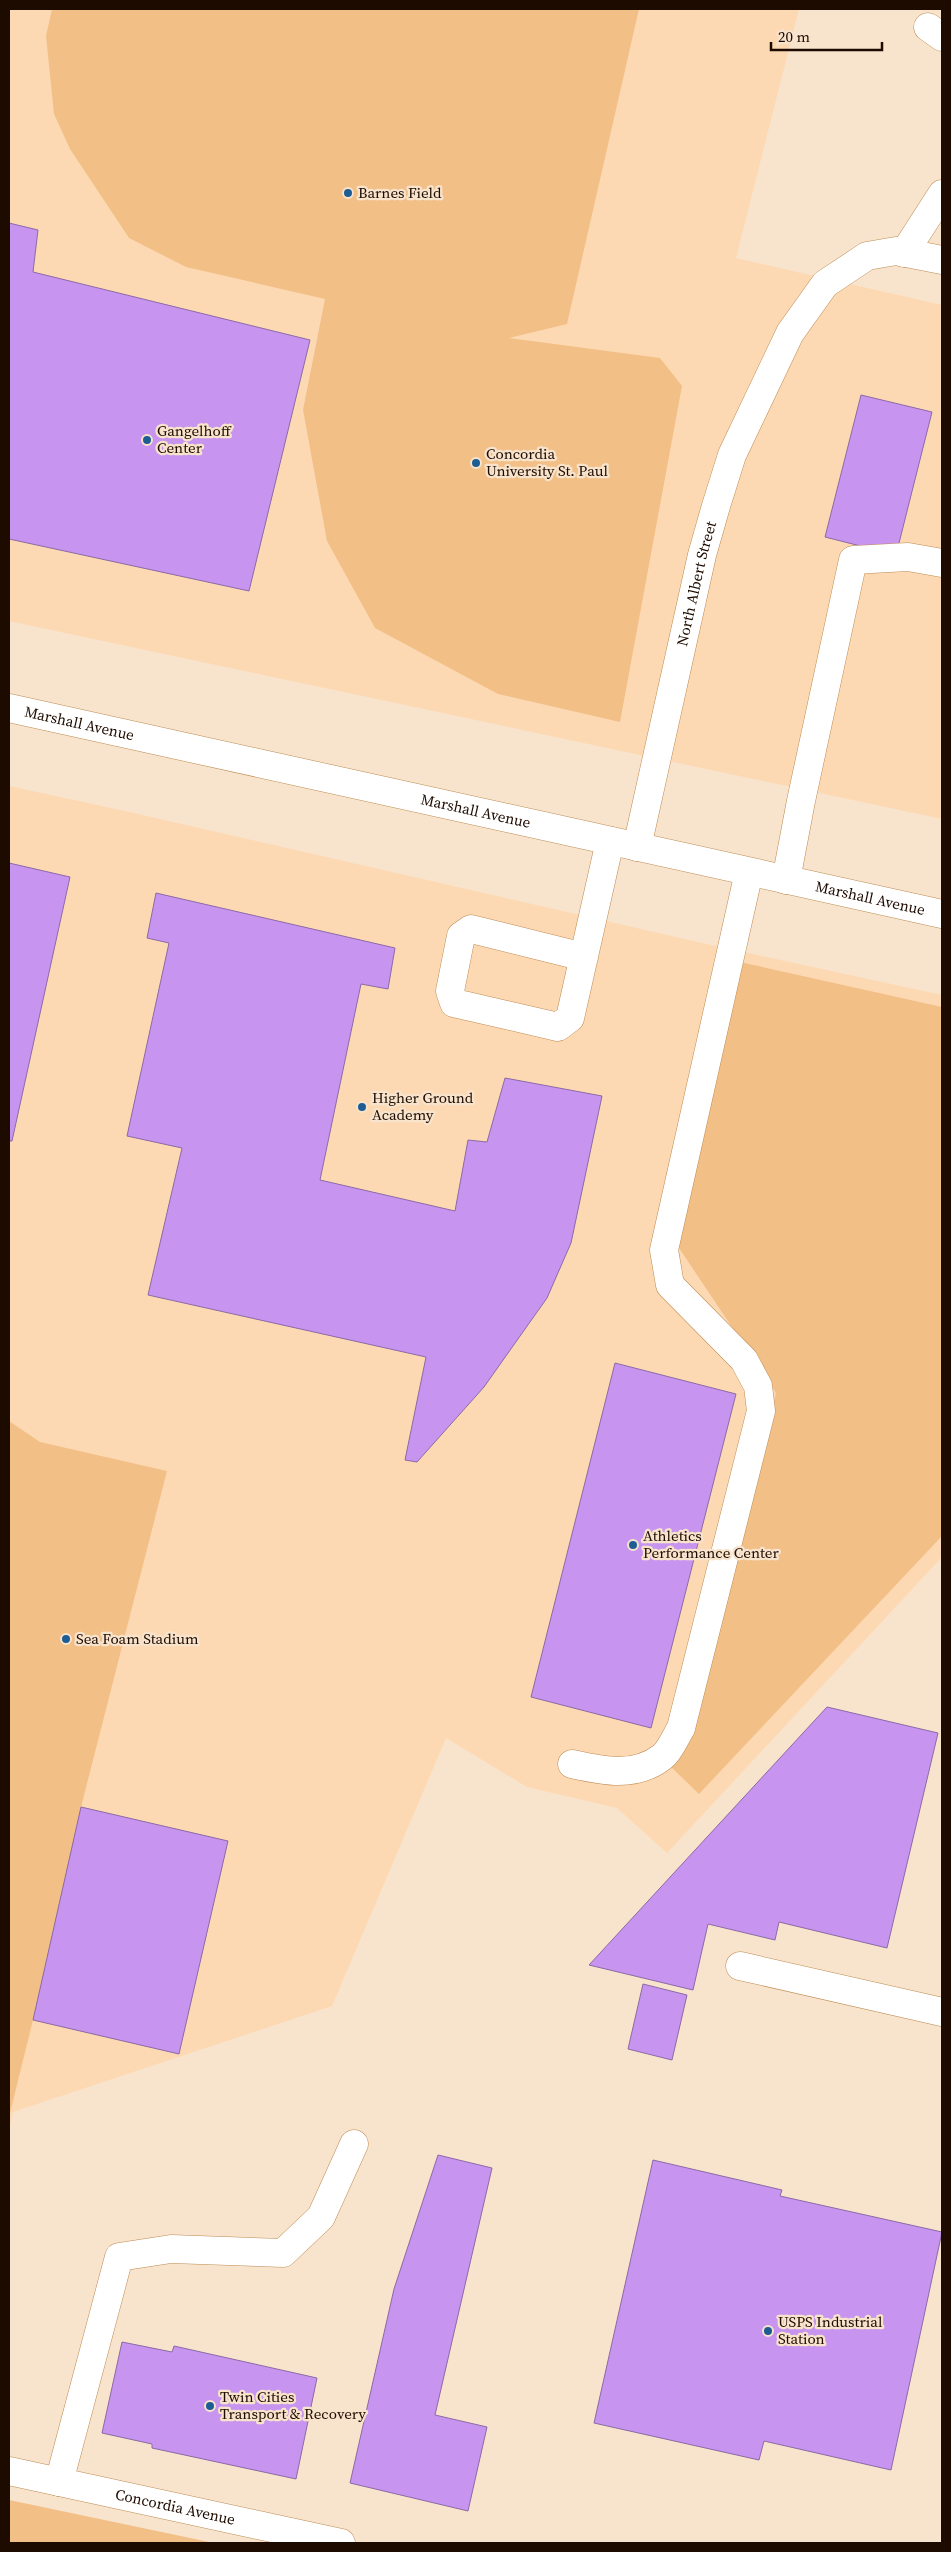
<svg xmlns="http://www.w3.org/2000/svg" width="951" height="2552" viewBox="0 0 951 2552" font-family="'Source Serif 4',serif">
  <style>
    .built { fill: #fdd9b3 }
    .green { fill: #f2bf87 }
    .building { fill: #c794f0; stroke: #8b6aa6 }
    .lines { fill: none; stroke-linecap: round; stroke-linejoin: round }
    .minor-casing { stroke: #be8c53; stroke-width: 29 }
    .minor { stroke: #fff; stroke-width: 28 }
    .poi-dot { fill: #1e5d93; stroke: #f8e3cc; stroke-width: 2 }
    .labels { text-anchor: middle; stroke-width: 4.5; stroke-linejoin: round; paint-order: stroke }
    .poi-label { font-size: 15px; fill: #1e0b00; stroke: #f8e3cc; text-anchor: start }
    .street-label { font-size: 15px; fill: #1e0b00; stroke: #f8e3cc }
  </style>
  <rect width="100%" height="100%" fill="#f8e3cc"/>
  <!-- built -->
  <path class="built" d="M9 9H799L736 258 942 305V819L9 621Z
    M9 786 125 811 702 943 942 995V1557L667 1853 617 1808 527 1787 446 1738 332 2006 13 2112 9 2130Z"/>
  <!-- green -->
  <path class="green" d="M52 9H639L567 324 509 338 660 358 682 386 620 722 498 694 375 628 327 541 303 410 325 299 186 267 129 238 70 149 54 114 46 36Z
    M740 962 942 1007V1536L699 1794 669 1765 688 1739 776 1393 675 1242Z
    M9 1421 40 1442 167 1471 81 1807 228 1841 179 2054 33 2020 9 2117Z
    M9 2500 214 2543H9Z"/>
  <!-- building -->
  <path class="building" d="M9 223 38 230 33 272 310 340 249 591 9 539Z
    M861 395 932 412 896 555 825 537Z
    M9 863 70 877 12 1141H9Z
    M156 893 395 948 388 989 361 984 320 1180 455 1211 468 1140 487 1142 505 1078 602 1096 571 1243 547 1298 484 1387 417 1462 405 1460 426 1357 148 1295 182 1148 127 1136 169 943 147 938Z
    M615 1363 736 1394 651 1728 531 1697Z
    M827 1707 938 1733 887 1948 779 1922 775 1940 708 1924 693 1990 589 1965Z
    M81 1807 228 1841 179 2054 33 2020Z
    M643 1984 687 1995 672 2060 628 2049Z
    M438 2155 492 2168 435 2415 487 2427 468 2511 350 2483 394 2289Z
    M653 2160 782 2190 780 2196 942 2232 891 2470 764 2441 759 2460 594 2423Z
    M122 2342 172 2352 174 2346 317 2378 296 2479 152 2448V2444L102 2433Z"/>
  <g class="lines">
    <!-- minor casing -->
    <g class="minor-casing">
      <g id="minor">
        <path d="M928 27 942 37"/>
        <path d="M904 253 942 194"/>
        <path id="s1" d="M9 708 942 914"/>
        <path id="s2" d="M637 847 702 555 716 506 732 455 790 333 825 284 867 256 896 251 942 260"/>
        <path d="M786 880 801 801 853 560 908 557 942 563"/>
        <path d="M584 957 471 929 461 936 450 991 454 1003 558 1027 570 1018 610 841"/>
        <path d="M572 1764C603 1771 635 1778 662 1757 670 1751 676 1736 681 1728L761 1411 758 1386 744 1360 670 1285 664 1250 749 872"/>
        <path d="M740 1966 942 2012"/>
        <path id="s3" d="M9 2471 341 2543"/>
        <path d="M59 2482 119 2257 171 2249 283 2253 321 2217 354 2144"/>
      </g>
    </g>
    <!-- minor -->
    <use href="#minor" class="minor"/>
  </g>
  <!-- markers -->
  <g class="poi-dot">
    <circle cx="348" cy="193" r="5"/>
    <circle cx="147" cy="440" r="5"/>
    <circle cx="476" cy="463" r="5"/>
    <circle cx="362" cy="1107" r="5"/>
    <circle cx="633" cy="1545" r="5"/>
    <circle cx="66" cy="1639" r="5"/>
    <circle cx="768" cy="2331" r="5"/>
    <circle cx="210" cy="2406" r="5"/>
  </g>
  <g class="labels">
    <!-- poi labels -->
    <g class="poi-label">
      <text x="358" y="198">Barnes Field</text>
      <text x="157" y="436">Gangelhoff<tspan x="157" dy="17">Center</tspan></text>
      <text x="486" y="459">Concordia<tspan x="486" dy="17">University St. Paul</tspan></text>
      <text x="372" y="1103">Higher Ground<tspan x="372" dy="17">Academy</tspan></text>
      <text x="643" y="1541">Athletics<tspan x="643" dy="17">Performance Center</tspan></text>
      <text x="76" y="1644">Sea Foam Stadium</text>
      <text x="778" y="2327">USPS Industrial<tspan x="778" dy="17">Station</tspan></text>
      <text x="220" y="2402">Twin Cities<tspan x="220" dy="17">Transport &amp; Recovery</tspan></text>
    </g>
    <!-- street labels -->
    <g class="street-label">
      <text dy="5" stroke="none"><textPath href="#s2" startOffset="270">North Albert Street</textPath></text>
      <text dy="5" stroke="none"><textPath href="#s1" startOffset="72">Marshall Avenue</textPath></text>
      <text dy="5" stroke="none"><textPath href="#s1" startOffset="478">Marshall Avenue</textPath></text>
      <text dy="5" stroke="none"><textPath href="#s1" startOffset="882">Marshall Avenue</textPath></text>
      <text dy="5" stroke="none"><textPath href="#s3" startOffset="170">Concordia Avenue</textPath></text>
    </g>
  </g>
  <!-- border -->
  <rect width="951" height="2552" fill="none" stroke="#1e0b00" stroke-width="20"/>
  <!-- scale -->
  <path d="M771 42v8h111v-8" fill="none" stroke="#1e0b00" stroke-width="2.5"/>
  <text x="778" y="42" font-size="15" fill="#1e0b00" stroke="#f8e3cc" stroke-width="4" paint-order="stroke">20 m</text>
</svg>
